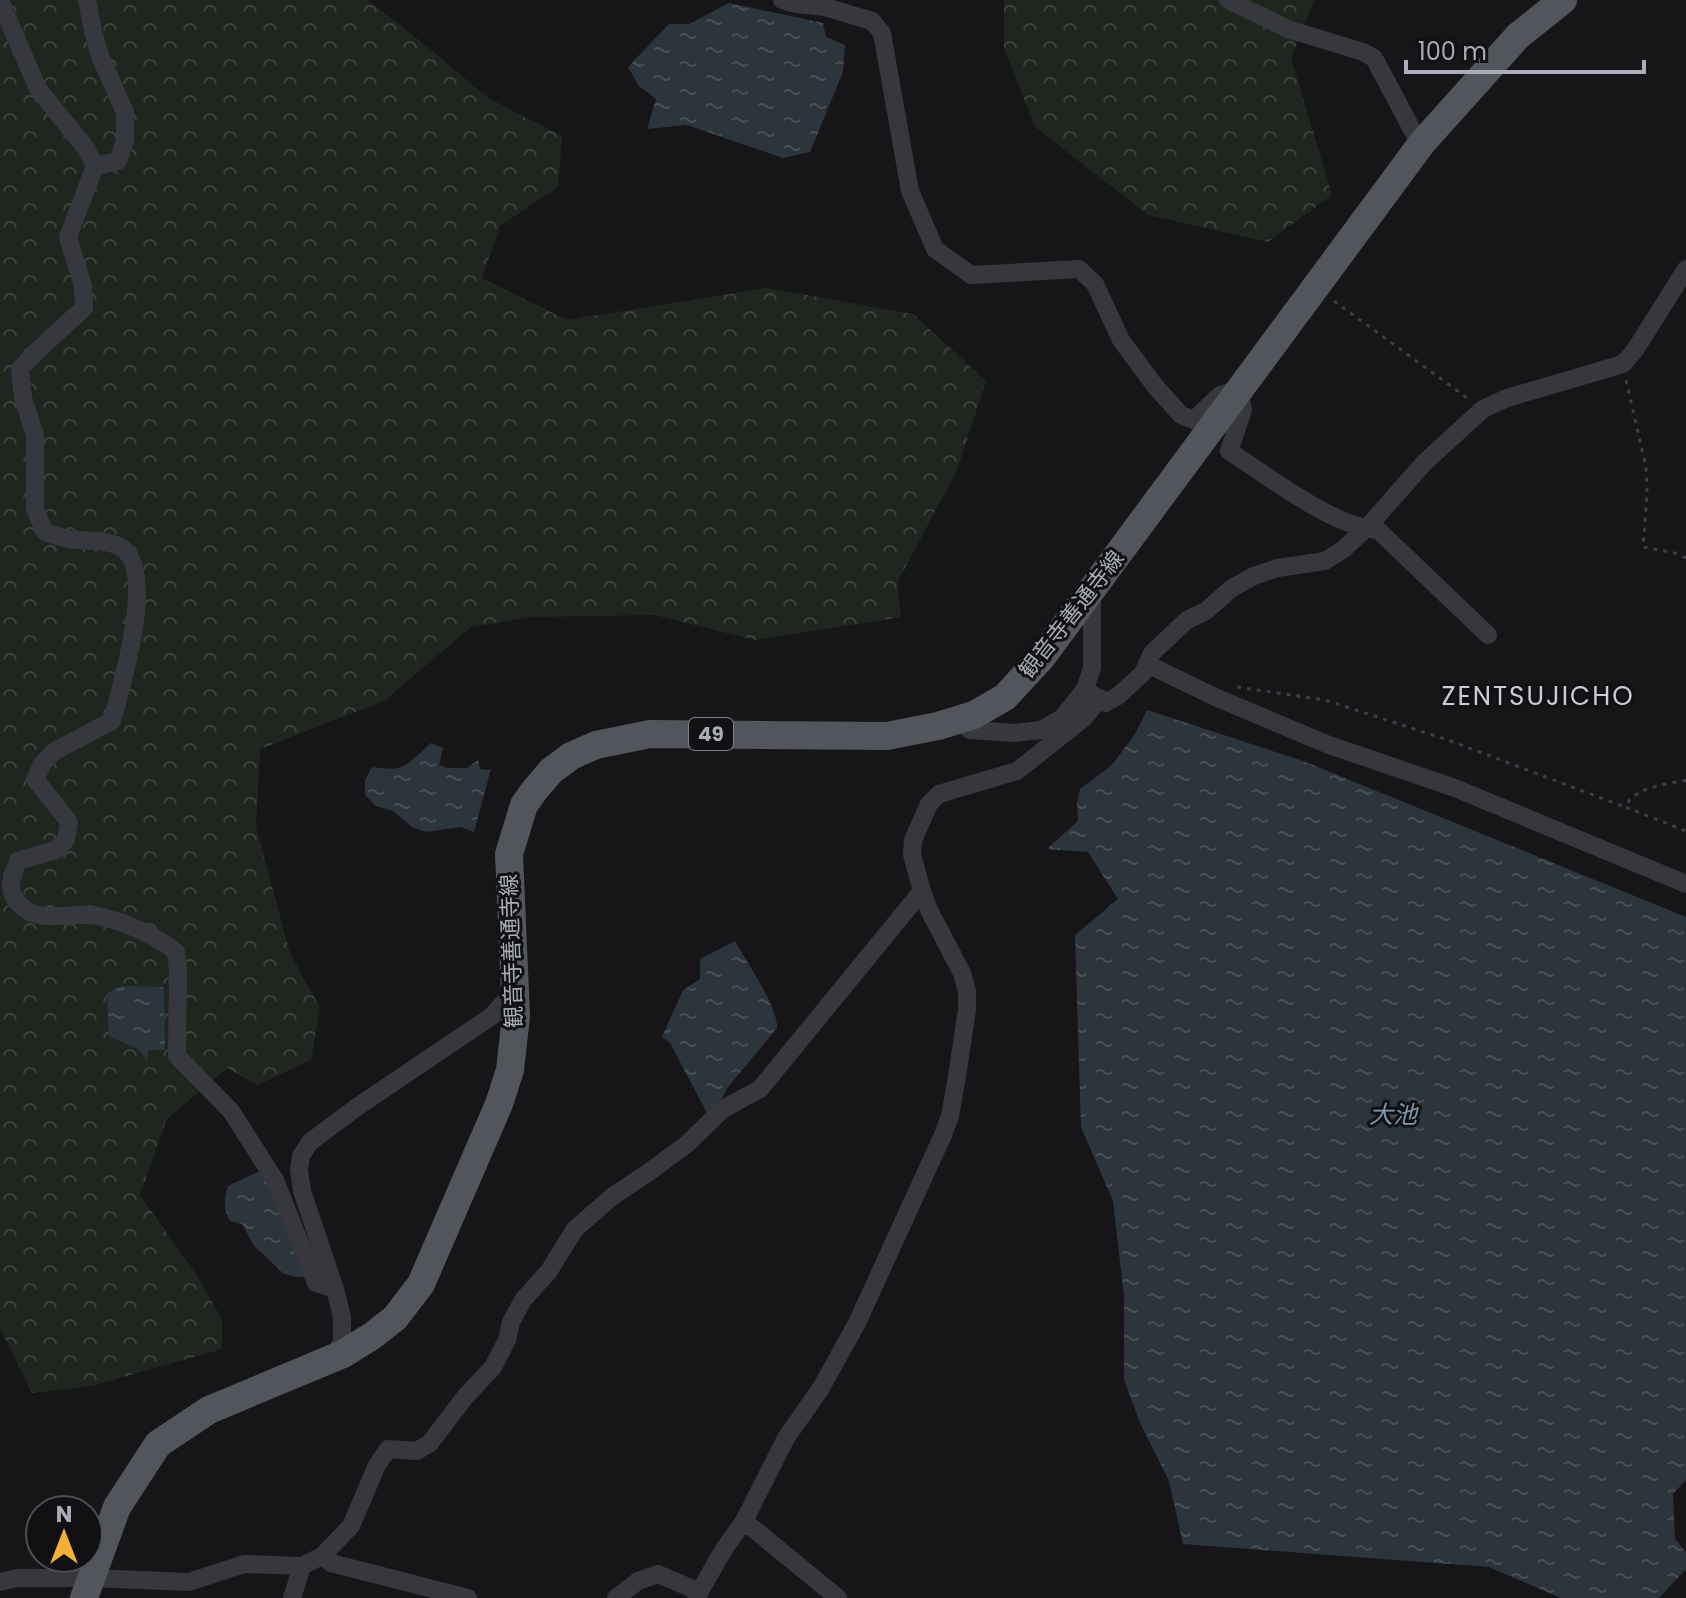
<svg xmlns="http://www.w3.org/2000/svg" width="1686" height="1598" viewBox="0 0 1686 1598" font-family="Poppins,'Noto Sans JP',sans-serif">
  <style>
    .forest { fill: url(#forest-crowns) }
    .water { fill: url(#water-ripples) }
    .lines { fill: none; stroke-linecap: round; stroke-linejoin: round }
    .path { stroke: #3d3f44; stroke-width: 3; stroke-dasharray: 4 6; stroke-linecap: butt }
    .street { stroke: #37383d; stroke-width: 18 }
    .primary { stroke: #53555c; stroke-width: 28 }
    .labels { text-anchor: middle; stroke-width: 6; stroke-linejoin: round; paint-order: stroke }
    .shield { fill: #111113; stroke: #7b7e86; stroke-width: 2 }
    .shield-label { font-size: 20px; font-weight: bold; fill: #a8adb8 }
    .street-label { font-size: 22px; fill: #a8adb8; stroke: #111113 }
    .water-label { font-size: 24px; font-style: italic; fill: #7f9bb3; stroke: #111113 }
    .quarter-label { font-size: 26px; letter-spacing: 2px; fill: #c9ccd4; stroke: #111113 }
  </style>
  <defs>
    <pattern id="forest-crowns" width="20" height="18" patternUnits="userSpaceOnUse" patternTransform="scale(2)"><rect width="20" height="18" fill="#1e261f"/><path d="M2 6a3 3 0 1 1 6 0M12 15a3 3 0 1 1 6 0" fill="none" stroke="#3c433d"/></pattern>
    <pattern id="water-ripples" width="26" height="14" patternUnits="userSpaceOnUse" patternTransform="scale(2)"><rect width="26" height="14" fill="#2c353c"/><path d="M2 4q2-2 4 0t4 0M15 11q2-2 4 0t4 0" fill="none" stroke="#485056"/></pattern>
  </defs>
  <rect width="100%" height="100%" fill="#161618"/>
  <!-- forest -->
  <path class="forest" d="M0 0H368L430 49 488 98 562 136 558 187 500 226 482 278 567 320 767 288 913 314 986 381 957 470 897 583 901 617 755 640 654 615 531 617 471 627 384 701 260 749 256 827 290 953 320 1008 311 1060 258 1085 227 1068 167 1119 140 1195 194 1271 222 1319V1349L92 1386 32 1393 0 1329Z
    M1004 0H1314L1291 58 1332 195 1268 242 1148 215 1035 127 1004 48Z"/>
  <!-- water -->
  <path class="water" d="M729 3 823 23 826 37 845 45 843 72 810 152 783 158 687 125 647 129 656 99 639 86 628 67 669 24H689Z
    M1147 710 1303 761 1686 917V1480L1673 1494 1675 1539 1686 1552V1569L1659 1598H1561L1489 1567 1183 1544 1169 1481 1140 1423 1124 1379V1296L1113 1201 1081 1127 1075 935 1118 899 1088 852 1047 849 1078 821 1077 803 1080 789 1112 765 1135 734Z
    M431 743 443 748 439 765 448 768H467L478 760 480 769 486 770 491 769 474 832 461 827 426 832 412 827 393 811 376 806 365 795V780L372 767C407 772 406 765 431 743Z
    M735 941C746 961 778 1007 777 1028L728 1087 719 1104 707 1113 670 1043 662 1037 683 990 700 979V959Z
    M121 986 164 987 165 1050H148L147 1060 138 1049 109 1036 107 993Z
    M262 1170 308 1277H296L284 1274 254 1246 242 1224 230 1221C223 1209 224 1199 228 1186Z"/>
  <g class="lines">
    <!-- path -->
    <path class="path" d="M1334 301 1470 400
      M1626 380 1646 467 1647 494 1643 547 1675 553 1686 558
      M1237 687 1325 700 1448 740 1625 807
      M1686 780C1666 785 1635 786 1625 807L1686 831"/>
    <!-- street -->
    <path class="street" d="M87 0 93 31 100 56 125 112V141L118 161 95 166
      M782 0 795 4 825 7 872 21 882 33 910 191 935 249 971 275 1079 269 1095 284 1121 340 1155 386 1181 415 1194 420 1220 395 1239 389 1243 410 1229 451C1268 476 1333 527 1378 530L1488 635
      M1228 0 1288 29 1363 52 1374 58 1415 135 1422 143
      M0 1 38 89 85 147 95 166 68 237 83 286 84 308 37 351 20 369 23 398 35 435V509L45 532C53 534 61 538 69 539 86 542 108 538 123 549 156 573 121 688 112 721L53 752 43 763 35 779 69 822 66 840 55 850 18 861C11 880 5 890 21 906 40 925 73 911 98 916 121 920 159 937 176 952L178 970 177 1056 231 1111 275 1180 316 1283 335 1289
      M1147 664 1215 697 1329 745 1455 788 1686 884
      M1085 689 1105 703 1118 696 1143 673 1152 653 1187 620 1206 611 1232 588 1254 576 1277 568 1325 561 1344 549 1371 523 1425 462 1483 409 1507 398 1623 364 1635 350 1686 269
      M958 720 970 730 1014 733 1041 730 1062 718 1085 689 1092 668V589
      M334 1358 342 1341V1317L335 1289 302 1191 299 1170 301 1156 310 1142 357 1107 492 1016 515 990
      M744 1521 838 1598
      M322 1556 331 1563 468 1598
      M0 1582 17 1578H91L189 1582 244 1564 302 1566 322 1556 351 1526 377 1465 388 1449 417 1451 430 1443 465 1397 493 1367 507 1340 511 1322 523 1300 549 1271 575 1229 613 1196 649 1172 687 1144 723 1109 760 1089 922 891
      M292 1598 302 1566
      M616 1598 638 1581 658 1574 700 1592
      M696 1598 724 1549 744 1521 786 1438 821 1388 857 1323 943 1135 950 1116 957 1076 967 1010V991L962 973 929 910 922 891 912 855 913 840 929 804 939 794 1017 771 1084 718 1100 698"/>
    <!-- primary -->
    <path class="primary" d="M84 1598 117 1507 158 1444 209 1410 343 1354 372 1336 395 1318 421 1284 499 1104 510 1070 516 1016 509 854 524 805 534 791 551 771 571 756 596 745 650 734 887 736 938 726 974 715 1005 697 1042 657 1422 143 1518 36 1563 0"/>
  </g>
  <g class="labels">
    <!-- shield labels -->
    <rect class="shield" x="689" y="718" width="44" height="32" rx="6"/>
    <g class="shield-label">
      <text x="711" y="741">49</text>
    </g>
    <!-- street labels -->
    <g class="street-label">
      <text transform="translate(1071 614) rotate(-52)" y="8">観音寺善通寺線</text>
      <text transform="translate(511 951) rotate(-92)" y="8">観音寺善通寺線</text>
    </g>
    <!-- water labels -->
    <g class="water-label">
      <text x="1393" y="1123">大池</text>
    </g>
    <!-- quarter labels -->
    <g class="quarter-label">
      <text x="1538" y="705">ZENTSUJICHO</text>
    </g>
  </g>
  <!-- north arrow -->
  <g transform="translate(64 1534)"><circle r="38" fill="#111113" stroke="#4d4f55" stroke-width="2"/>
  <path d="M0-6L14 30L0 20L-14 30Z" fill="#f2b134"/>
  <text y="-12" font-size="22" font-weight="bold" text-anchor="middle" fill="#a8adb8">N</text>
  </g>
  <!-- scale -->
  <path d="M1406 60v12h238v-12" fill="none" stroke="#a8adb8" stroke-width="4"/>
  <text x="1418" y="60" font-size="24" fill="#a8adb8" stroke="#111113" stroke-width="6" paint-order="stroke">100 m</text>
</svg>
